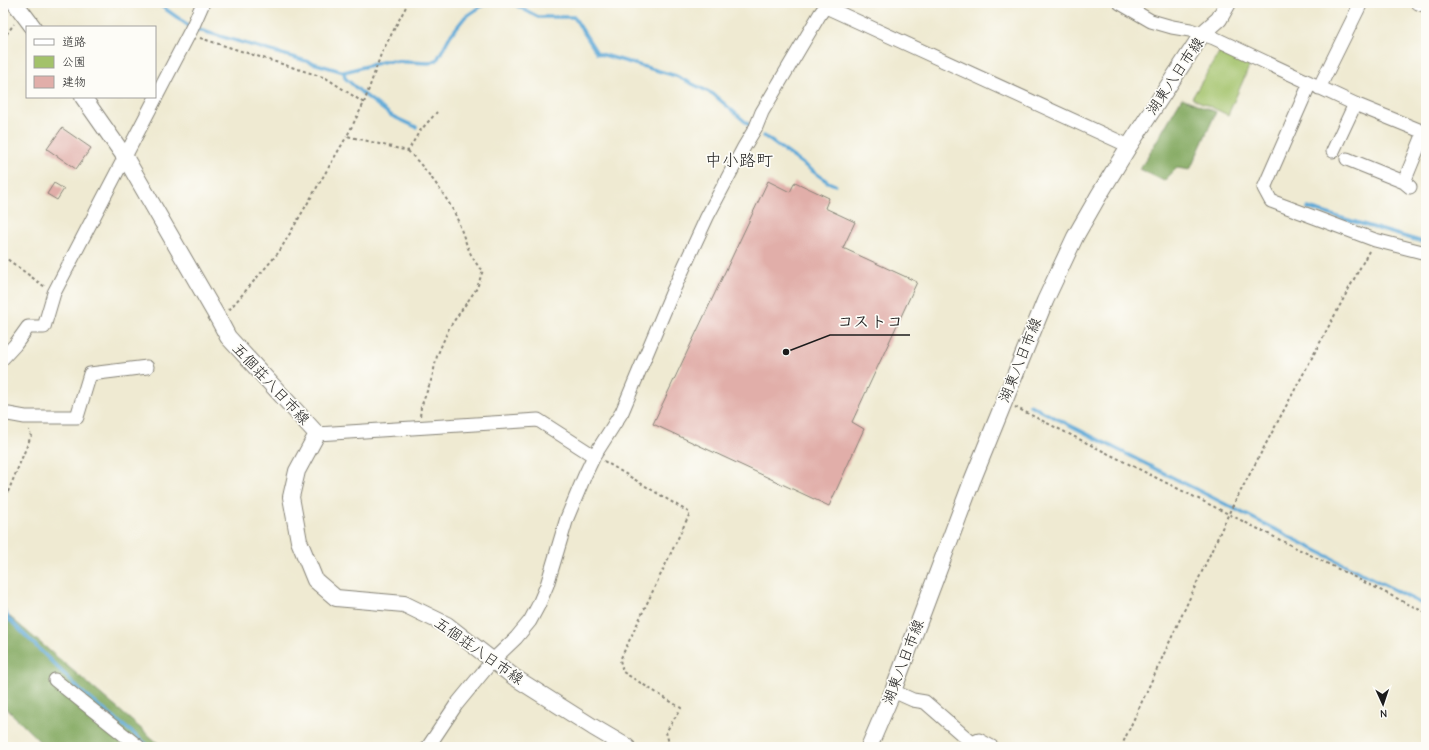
<svg xmlns="http://www.w3.org/2000/svg" width="1429" height="750" viewBox="0 0 1429 750" font-family="'Comic Neue','Klee One',sans-serif">
  <style>
    .green { fill: #a3c26a; stroke: #606f43 }
    .forest { fill: #82a85e; stroke: #4f623d }
    .lines { fill: none; stroke-linecap: round; stroke-linejoin: round }
    .stream { stroke: #5fa9d7; stroke-width: 3.5 }
    .building { fill: #e1aea9 }
    .minor-casing { stroke: #868377; stroke-width: 15 }
    .major-casing { stroke: #868377; stroke-width: 18 }
    .path { stroke: #868377; stroke-width: 2; stroke-dasharray: 3 3; stroke-linecap: butt }
    .minor { stroke: #fff; stroke-width: 13 }
    .major { stroke: #fff; stroke-width: 16 }
    .labels { text-anchor: middle; stroke-width: 3.5; stroke-linejoin: round; paint-order: stroke }
    .street-label { font-size: 15px; fill: #1c1c1c; stroke: #fdfcf7 }
    .quarter-label { font-size: 17px; fill: #1c1c1c; stroke: #fdfcf7 }
    .leader { fill: none; stroke: #1c1c1c; stroke-width: 1.5 }
    .callout-dot { fill: #1c1c1c; stroke: #fdfcf7; stroke-width: 1.5 }
    .callout-label { font-size: 16px; text-anchor: middle; font-weight: bold; fill: #1c1c1c; stroke: #fdfcf7; stroke-width: 3.5; stroke-linejoin: round; paint-order: stroke }
  </style>
  <rect width="100%" height="100%" fill="#fdfcf7"/>
  <filter id="ink" filterUnits="userSpaceOnUse"><feTurbulence type="fractalNoise" baseFrequency=".025" numOctaves="2"/><feDisplacementMap in="SourceGraphic" scale="8" xChannelSelector="R" yChannelSelector="G"/><feConvolveMatrix kernelMatrix="1 2 1 2 8 2 1 2 1" color-interpolation-filters="sRGB"/></filter>
  <filter id="wash" filterUnits="userSpaceOnUse"><feTurbulence type="fractalNoise" baseFrequency=".012" numOctaves="4" result="noise"/><feDisplacementMap in="SourceGraphic" scale="16" xChannelSelector="R" yChannelSelector="G"/><feGaussianBlur stdDeviation="0.9" result="paint"/><feColorMatrix in="noise" values="0 0 0 0 0 0 0 0 0 0 0 0 0 0 0 0 0 1.4 0 .05"/><feComposite in="paint" operator="in"/></filter>
  <g filter="url(#wash)">
    <rect width="100%" height="100%" fill="#efead2"/>
    <!-- green -->
    <path class="green" d="M1223 46 1252 60 1228 115 1192 98Z"/>
    <!-- forest -->
    <path class="forest" d="M1182 98 1216 112 1190 170 1177 168 1164 181 1140 169Z
      M3 611 159 744 164 747H45L3 705Z"/>
    <g class="lines">
      <!-- stream -->
      <path class="stream" d="M157 3 192 28 344 72 386 61 429 63 437 60 450 36 465 17 486 3
        M512 3 538 17H574L597 53 676 76 713 94 749 125
        M344 72 345 78 362 93 392 116 416 127
        M764 136 828 182 835 185
        M1308 208 1426 243
        M1030 405 1426 606
        M3 609 9 619 81 691 150 747"/>
    </g>
    <g id="blocks">
      <!-- building -->
      <path class="building" d="M62 128 91 148 76 169 47 149Z
        M768 181 790 192 795 182 829 198 825 208 855 222 843 248 917 282 852 422 864 429 829 506 653 424Z
        M54 183 64 189 57 200 47 194Z"/>
    </g>
  </g>
  <g filter="url(#ink)">
    <use href="#blocks" fill-opacity="0" stroke="#868377" stroke-width="1"/>
    <g class="lines">
      <!-- minor casing -->
      <g class="minor-casing">
        <path id="minor" d="M1120 3 1151 21 1172 27 1190 30 1214 38 1355 104 1426 133
          M1418 3 1426 6
          M826 7 1129 146
          M1310 83 1264 188 1271 201 1375 240 1426 253
          M1319 88 1361 3
          M1333 151 1355 104
          M1347 159 1404 182 1410 187
          M1404 182 1424 133
          M3 358 15 345 28 327H44L54 293 192 28 203 3
          M3 413 25 417H77L90 374 147 367
          M317 434 538 420 594 456
          M55 680 139 747
          M893 691 913 700 925 702 972 743 979 740 992 747
          M428 747 456 705 493 660 516 638 530 621 538 606 547 585 567 518 585 475 594 456 622 412 672 293 707 217 744 147 756 127 762 112 820 14 828 3"/>
      </g>
      <!-- major casing -->
      <g class="major-casing">
        <path id="major" d="M15 3 33 27
          M83 97 125 157 219 320 228 337 317 434 297 471 291 497 299 541 315 580 336 598 404 604 447 625 514 677 593 727 627 747
          M869 747 893 691 972 481 1045 301 1075 237 1099 195 1129 146 1195 45 1202 34 1219 19 1228 3"/>
      </g>
      <!-- path -->
      <path class="path" d="M200 38 326 78 364 103 347 136 408 151 419 132 437 112
        M3 39 14 24
        M364 103 381 54 408 3
        M408 151C425 168 441 189 453 210 462 226 468 260 483 270L477 288 449 328 437 356 432 378 421 407 420 417
        M3 256 45 287
        M229 310 279 252 347 136
        M1015 407 1426 613
        M604 461 690 513 620 660 623 672 681 708 666 732 670 747
        M8 492 31 436 29 430
        M1121 747 1230 511 1369 251"/>
      <!-- minor -->
      <use href="#minor" class="minor"/>
      <!-- major -->
      <use href="#major" class="major"/>
    </g>
  </g>
  <g class="labels">
    <!-- street labels -->
    <g class="street-label">
      <text transform="translate(1175 76) rotate(-56)" y="5">湖東八日市線</text>
      <text transform="translate(1020 360) rotate(-68)" y="5">湖東八日市線</text>
      <text transform="translate(271 384) rotate(47)" y="5">五個荘八日市線</text>
      <text transform="translate(479 651) rotate(35)" y="5">五個荘八日市線</text>
      <text transform="translate(903 662) rotate(-69)" y="5">湖東八日市線</text>
    </g>
    <!-- quarter labels -->
    <g class="quarter-label">
      <text x="739" y="166">中小路町</text>
    </g>
  </g>
  <!-- callouts -->
  <path class="leader" d="M786 352L830 335H910"/>
  <circle class="callout-dot" cx="786" cy="352" r="4"/>
  <g class="callout-label">
    <text x="870" y="327">コストコ</text>
  </g>
  <!-- margin -->
  <rect width="1429" height="750" fill="none" stroke="#fdfcf7" stroke-width="16"/>
  <!-- legend -->
  <rect x="26" y="26" width="130" height="72" fill="#fdfcf7" stroke="#a3a29f"/>
  <rect x="34" y="39" width="20" height="6" fill="#ffffff" stroke="#a3a29f"/>
  <text x="62" y="46" font-size="12" fill="#1c1c1c">道路</text>
  <rect x="34" y="56" width="20" height="12" fill="#a3c26a" stroke="#a3a29f"/>
  <text x="62" y="66" font-size="12" fill="#1c1c1c">公園</text>
  <rect x="34" y="76" width="20" height="12" fill="#e1aea9" stroke="#a3a29f"/>
  <text x="62" y="86" font-size="12" fill="#1c1c1c">建物</text>
  <!-- north arrow -->
  <g transform="translate(1383 704) rotate(177)" stroke="#fdfcf7" stroke-width="3" paint-order="stroke">
  <path d="M0-3L7 15L0 10L-7 15Z" fill="#1c1c1c"/>
  <text y="-6" font-size="11" font-weight="bold" text-anchor="middle" fill="#1c1c1c">N</text>
  </g>
</svg>
